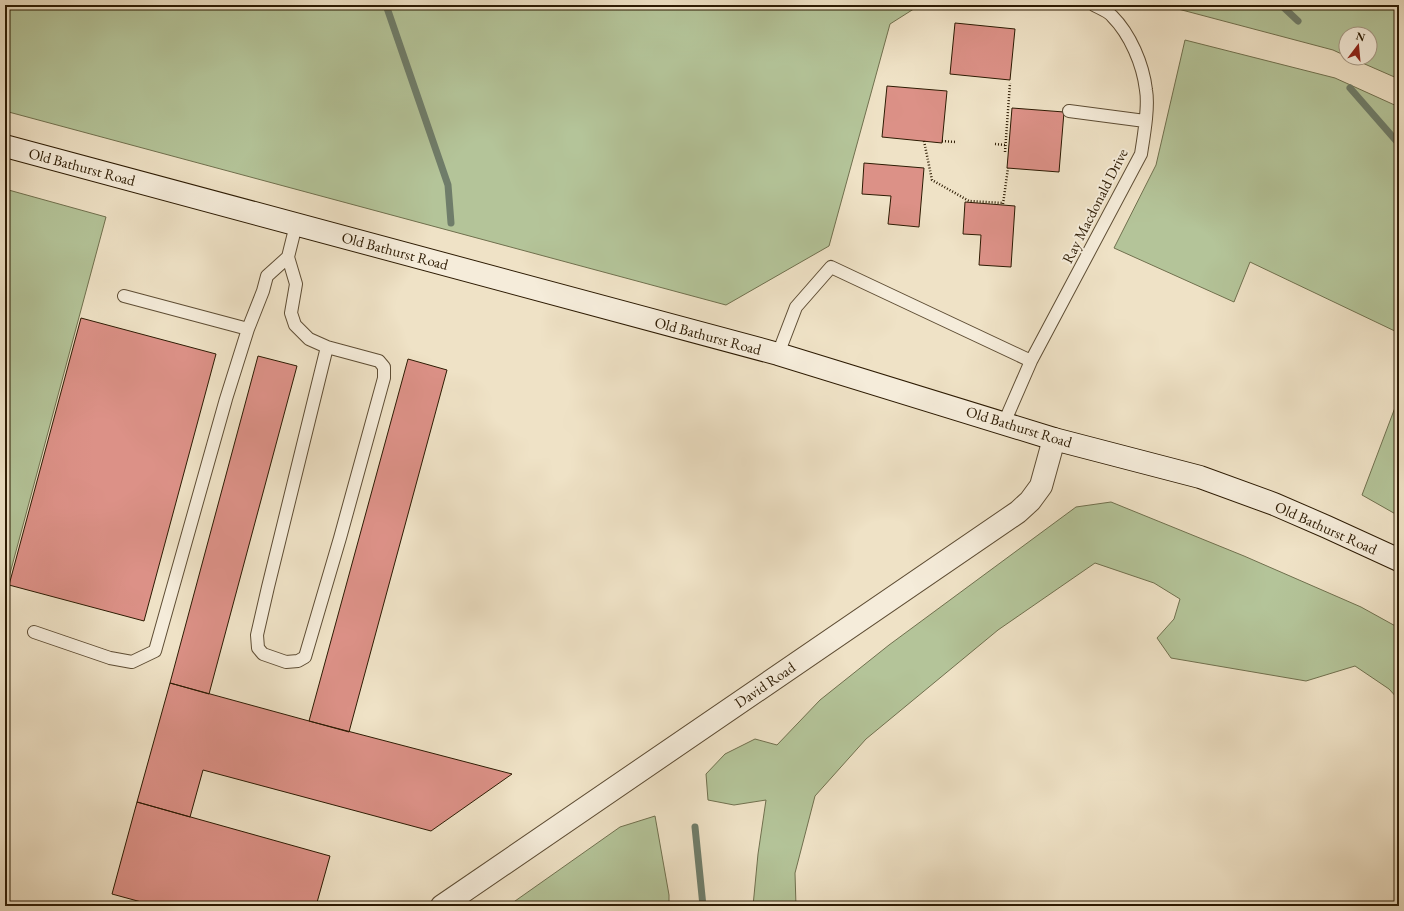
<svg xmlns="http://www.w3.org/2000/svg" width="1404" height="911" viewBox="0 0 1404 911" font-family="'EB Garamond',serif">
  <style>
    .green { fill: #b4c499; stroke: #70704e }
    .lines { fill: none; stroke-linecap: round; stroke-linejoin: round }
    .stream { stroke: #6f7d6a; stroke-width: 7 }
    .building { fill: #dc9187; stroke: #2d1b03 }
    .service-casing { stroke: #5e4d34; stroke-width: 14 }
    .minor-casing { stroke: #5e4d34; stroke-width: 24 }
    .secondary-casing { stroke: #2d1b03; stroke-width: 24 }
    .path { stroke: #2d1b03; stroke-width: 2.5; stroke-dasharray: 1 2; stroke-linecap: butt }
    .service { stroke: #f5ecda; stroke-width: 12 }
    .minor { stroke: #f5ecda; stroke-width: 22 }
    .secondary { stroke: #f5ecda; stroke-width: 22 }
    .labels { text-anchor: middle; stroke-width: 4; stroke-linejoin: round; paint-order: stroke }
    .street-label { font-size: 15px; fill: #2d1b03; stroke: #f5ecda }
  </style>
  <rect width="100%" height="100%" fill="#efe2c6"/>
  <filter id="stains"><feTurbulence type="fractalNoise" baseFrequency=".005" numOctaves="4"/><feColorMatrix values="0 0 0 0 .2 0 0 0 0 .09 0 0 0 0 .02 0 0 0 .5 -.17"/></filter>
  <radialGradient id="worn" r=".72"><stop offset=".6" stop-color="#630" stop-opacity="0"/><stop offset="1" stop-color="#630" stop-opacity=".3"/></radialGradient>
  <!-- green -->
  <path class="green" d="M5 5H920L890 24 829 246 726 305 5 111Z
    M1163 5H1399V79L1351 58H1370V34H1346V56L1333 50Z
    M1185 40 1335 78 1399 107V333L1250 262 1234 302 1114 248 1156 165Z
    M5 189 106 217 5 592Z
    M1399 397V516L1362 495Z
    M1111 502 1244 556 1361 607 1399 628V700L1389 689 1355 666 1306 681 1171 658 1157 638 1174 619 1180 599 1154 583 1095 563 998 630 866 739 815 796 795 873 796 906H753L758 854 766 800 734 805 708 800 706 774 725 754 755 739 777 745 820 700 889 645 1076 507Z
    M655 816 669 895V906H508L620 827Z"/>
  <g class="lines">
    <!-- stream -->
    <path class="stream" d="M386 5 448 185 451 223
      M1281 5 1298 21
      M1350 88 1399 144
      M695 827 703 906"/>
  </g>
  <!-- building -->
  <path class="building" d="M955 23 1015 29 1010 80 950 74Z
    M887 86 947 91 942 143 882 137Z
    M1012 108 1064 112 1059 172 1007 168Z
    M864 163 924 168 919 227 888 224 891 196 862 194Z
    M965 202 1015 206 1011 267 979 265 981 235 963 234Z
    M81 318 216 354 144 621 9 585Z
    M258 356 297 366 209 694 170 683Z
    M408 359 447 370 349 732 309 721Z
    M170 683 309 721 512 774 431 831 203 770 190 817 137 802Z
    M137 802 330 856 316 906H156L112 894Z"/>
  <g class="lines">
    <!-- service casing -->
    <g class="service-casing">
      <path id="service" d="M1069 111 1145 121
        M296 225 288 257 296 284 291 313 295 325 309 339 327 347 379 361 384 367V378L340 538 305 657 298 661 286 662 263 654 258 648 257 635 268 587 327 347
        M124 296 248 329 263 291 267 276 288 257
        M778 354 796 307 831 267 1031 361
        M1004 423 1031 361 1141 154C1144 135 1149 107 1146 90 1143 64 1130 34 1112 16 1108 11 1099 8 1094 5
        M34 632 110 658 132 662 155 651 226 399 248 329"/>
    </g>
    <!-- minor casing -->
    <g class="minor-casing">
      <path id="minor" d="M442 906 1018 512 1030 501 1041 486 1054 439"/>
    </g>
    <!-- secondary casing -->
    <g class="secondary-casing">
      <path id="secondary" d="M5 146 778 354 1054 439 1200 477 1274 504 1327 527 1399 560"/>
    </g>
    <!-- path -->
    <path class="path" d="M924 141 932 180 969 201 1003 203
      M942 141 956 142
      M995 144 1005 145
      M1005 152 1010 83
      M1003 204 1008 168"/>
    <!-- service -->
    <use href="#service" class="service"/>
    <!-- minor -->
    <use href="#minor" class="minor"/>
    <!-- secondary -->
    <use href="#secondary" class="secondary"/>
  </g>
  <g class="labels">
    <!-- street labels -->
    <g class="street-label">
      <text transform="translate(82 167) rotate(15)" y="5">Old Bathurst Road</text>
      <text transform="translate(1095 206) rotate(-63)" y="5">Ray Macdonald Drive</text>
      <text transform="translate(395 251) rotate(15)" y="5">Old Bathurst Road</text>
      <text transform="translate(708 336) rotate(15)" y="5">Old Bathurst Road</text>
      <text transform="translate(1019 427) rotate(17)" y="5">Old Bathurst Road</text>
      <text transform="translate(1326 528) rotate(24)" y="5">Old Bathurst Road</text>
      <text transform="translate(765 685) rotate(-34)" y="5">David Road</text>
    </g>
  </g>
  <!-- margin -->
  <rect width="1404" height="911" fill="none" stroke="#efe2c6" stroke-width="20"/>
  <rect x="6" y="6" width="1392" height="899" fill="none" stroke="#2d1b03" stroke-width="2"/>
  <rect x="10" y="10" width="1384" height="891" fill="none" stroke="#2d1b03"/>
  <!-- north arrow -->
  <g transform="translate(1358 46) rotate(16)"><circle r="19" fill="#f5ecda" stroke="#a59884"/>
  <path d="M0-3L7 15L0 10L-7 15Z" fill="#8f2418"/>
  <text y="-6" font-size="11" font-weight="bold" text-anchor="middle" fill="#2d1b03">N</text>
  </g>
  <rect width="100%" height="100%" filter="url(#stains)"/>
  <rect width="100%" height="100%" fill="url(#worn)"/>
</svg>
